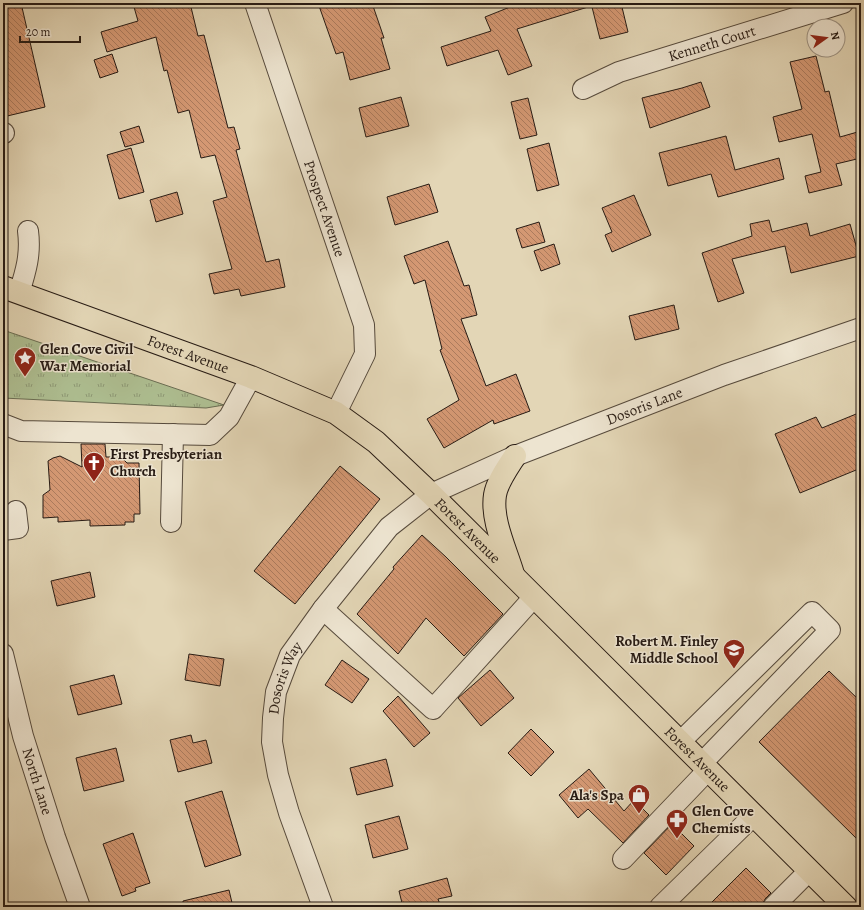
<svg xmlns="http://www.w3.org/2000/svg" width="864" height="910" viewBox="0 0 864 910" font-family="Alegreya,serif">
  <style>
    .grass { fill: url(#grass-tufts); stroke: #6a6d53 }
    .building { fill: url(#building-back-hatch); stroke: #271b14 }
    .lines { fill: none; stroke-linecap: round; stroke-linejoin: round }
    .minor-casing { stroke: #564a3c; stroke-width: 22 }
    .major-casing { stroke: #271b14; stroke-width: 24 }
    .minor { stroke: #ede4d0; stroke-width: 20 }
    .major { stroke: #e3d6b6; stroke-width: 22 }
    .labels { text-anchor: middle; stroke-width: 3; stroke-linejoin: round; paint-order: stroke }
    .street-label { font-size: 15px; fill: #271b14; stroke: #ede4d0 }
    .poi-label { font-size: 15px; font-weight: bold; fill: #271b14; stroke: #ede4d0; text-anchor: start }
  </style>
  <defs>
    <pattern id="grass-tufts" width="24" height="20" patternUnits="userSpaceOnUse"><rect width="24" height="20" fill="#aebf92"/><path d="M3 7l-1-3M5 7V3M7 7l1-3M15 17l-1-3M17 17v-4M19 17l1-3" fill="none" stroke="#8e9a76"/></pattern>
    <pattern id="building-back-hatch" width="6" height="6" patternUnits="userSpaceOnUse"><rect width="6" height="6" fill="#d49873"/><path d="M-1 5l2 2M0 0l6 6M5-1l2 2" fill="none" stroke="#ac7b5d"/></pattern>
  </defs>
  <rect width="100%" height="100%" fill="#e3d6b6"/>
  <filter id="stains"><feTurbulence type="fractalNoise" baseFrequency=".005" numOctaves="4"/><feColorMatrix values="0 0 0 0 .2 0 0 0 0 .09 0 0 0 0 .02 0 0 0 .5 -.17"/></filter>
  <radialGradient id="worn" r=".72"><stop offset=".6" stop-color="#630" stop-opacity="0"/><stop offset="1" stop-color="#630" stop-opacity=".3"/></radialGradient>
  <!-- grass -->
  <path class="grass" d="M3 330 224 405 206 408 3 398Z"/>
  <!-- building -->
  <path class="building" d="M3 3H21L45 107 3 117Z
    M148 3H190L198 36 204 35 228 128 234 127 240 149 236 150 266 262 279 259 285 287 241 296 239 289 214 294 209 274 232 269 213 201 227 197 215 155 201 158 189 110 178 113 167 70 164 71 156 37 107 52 101 32 138 21 134 7Z
    M318 3H372L384 38H381L390 69 350 80 343 52 336 54Z
    M520 3H587L588 7 517 29 532 66 508 75 498 50 447 66 441 47 491 31 485 17Z
    M591 3H621L628 32 600 39Z
    M112 54 118 72 100 78 94 60Z
    M816 56 825 92 829 91 840 137 861 131V158L836 164 842 185 809 193 805 176 821 172 812 134 779 142 773 117 802 109 790 62Z
    M701 82 710 107 650 128 642 98 682 88Z
    M401 97 409 126 366 137 359 108Z
    M528 98 537 135 520 139 511 102Z
    M139 126 144 142 125 147 120 132Z
    M726 136 735 170 779 158 784 179 718 197 711 174 668 186 659 153Z
    M549 143 559 185 537 191 527 149Z
    M131 148 144 192 119 199 107 155Z
    M429 184 438 212 395 225 387 197Z
    M177 192 183 214 156 222 150 200Z
    M634 195 651 235 612 252 605 235 612 232 602 208Z
    M769 220 772 232 807 223 810 236 850 224 859 256 791 273 785 246 732 259 744 293 718 302 702 253 752 236 750 224Z
    M539 222 545 242 522 248 516 229Z
    M448 241 464 286 469 285 477 315 461 319 486 386 516 374 530 411 494 424 493 420 444 448 427 419 459 400 440 350 442 349 425 280 414 284 404 256Z
    M554 244 560 264 541 271 534 251Z
    M674 305 679 329 635 340 629 316Z
    M861 412V468L800 493 775 434 816 417 822 428Z
    M81 444H105L106 457H121L127 463H139L140 514H134V522H125V525L90 526V520L58 522V517L43 518V495L50 490 48 461 53 458 60 456 82 467Z
    M340 466 380 499 295 604 254 571Z
    M422 535 446 557 503 614 464 656 426 618 398 654 357 614 394 569 393 567Z
    M90 572 95 597 57 606 51 581Z
    M189 654 224 659 220 686 185 680Z
    M342 660 369 679 352 703 325 685Z
    M490 670 514 698 481 726 458 698Z
    M829 671 861 702V843L759 742Z
    M114 675 122 704 78 715 70 686Z
    M398 696 430 733 414 747 383 711Z
    M531 729 554 752 531 776 508 753Z
    M191 735 193 743 206 740 212 763 178 772 170 740Z
    M116 748 124 781 84 791 76 758Z
    M386 759 393 786 357 795 350 768Z
    M589 769 624 811 634 800 649 815 623 843 588 809 578 818 559 795Z
    M222 791 241 855 205 867 185 802Z
    M399 816 408 849 373 858 365 825Z
    M672 824 694 846 666 875 644 853Z
    M133 833 150 883 135 888 136 891 122 896 103 844Z
    M746 868 771 893 765 899 762 906 707 907Z
    M447 878 452 896 438 899 441 907H403L399 891Z
    M229 890 233 907H183V901Z"/>
  <g class="lines">
    <!-- minor casing -->
    <g class="minor-casing">
      <g id="minor">
        <path id="s1" d="M255 3 364 325 365 354 336 413"/>
        <path id="s2" d="M583 89 619 72 843 3"/>
        <path d="M3 133H4"/>
        <path d="M19 293C26 271 31 254 28 231"/>
        <path d="M3 424 21 431 210 435 229 417 251 377"/>
        <path d="M171 522 173 434"/>
        <path d="M3 530 18 528 16 511"/>
        <path d="M323 609 433 709 534 597"/>
        <path id="s3" d="M3 654 23 736 55 837 80 907"/>
        <path d="M680 742 812 612 830 630 702 763"/>
        <path d="M623 859 708 770"/>
        <path id="s4" d="M323 907 289 813 278 775 272 742 273 718 276 692 290 655 323 609 389 527 431 494 515 456 724 375 861 328"/>
        <path d="M660 907 754 815"/>
        <path d="M773 907 809 871"/>
      </g>
    </g>
    <!-- major casing -->
    <g class="major-casing">
      <g id="major">
        <path id="s5" d="M3 287 251 377 336 413 376 442 431 494 846 907"/>
        <path d="M513 574C506 550 491 520 495 495 497 482 508 467 515 456"/>
      </g>
    </g>
    <!-- minor -->
    <use href="#minor" class="minor"/>
    <!-- major -->
    <use href="#major" class="major"/>
  </g>
  <!-- icons -->
  <defs>
    <g id="sight-pin" transform="scale(1.15)"><path d="M0 17L-7.5 6A9.5 9.5 0 1 1 7.5 6Z" fill="#8f2418" stroke="#ede4d0"/><path d="M0-6L1.8-2.2L6-1.7L2.9 1.2L3.7 5.4L0 3.3L-3.7 5.4L-2.9 1.2L-6-1.7L-1.8-2.2Z" fill="#fff"/></g>
    <g id="church-pin" transform="scale(1.15)"><path d="M0 17L-7.5 6A9.5 9.5 0 1 1 7.5 6Z" fill="#8f2418" stroke="#ede4d0"/><path d="M-1.2-6h2.4v3.5h3.3v2.4h-3.3V6h-2.4V-.1h-3.3v-2.4h3.3Z" fill="#fff"/></g>
    <g id="school-pin" transform="scale(1.15)"><path d="M0 17L-7.5 6A9.5 9.5 0 1 1 7.5 6Z" fill="#8f2418" stroke="#ede4d0"/><path d="M0-5L7-2L0 1L-7-2ZM-4 1L0 2.5L4 1V4Q0 6-4 4Z" fill="#fff"/></g>
    <g id="shop-pin" transform="scale(1.15)"><path d="M0 17L-7.5 6A9.5 9.5 0 1 1 7.5 6Z" fill="#8f2418" stroke="#ede4d0"/><path d="M-5-2.5h2.3a2.7 3.5 0 0 1 5.4 0H5L5.5 6h-11ZM-1.5-2.5h3a1.5 2.3 0 0 0-3 0Z" fill="#fff"/></g>
    <g id="pharmacy-pin" transform="scale(1.15)"><path d="M0 17L-7.5 6A9.5 9.5 0 1 1 7.5 6Z" fill="#8f2418" stroke="#ede4d0"/><path d="M-2-6h4v4h4v4h-4v4h-4v-4h-4v-4h4Z" fill="#fff"/></g>
  </defs>
  <g fill-rule="evenodd">
    <use href="#sight-pin" x="25" y="358"/>
    <use href="#church-pin" x="94" y="463"/>
    <use href="#school-pin" x="734" y="650"/>
    <use href="#shop-pin" x="639" y="795"/>
    <use href="#pharmacy-pin" x="677" y="820"/>
  </g>
  <g class="labels">
    <!-- street labels -->
    <g class="street-label">
      <text dy="5" stroke="none"><textPath href="#s2" startOffset="137">Kenneth Court</textPath></text>
      <text dy="5" stroke="none"><textPath href="#s1" startOffset="217">Prospect Avenue</textPath></text>
      <text dy="5" stroke="none"><textPath href="#s5" startOffset="197">Forest Avenue</textPath></text>
      <text dy="5" stroke="none"><textPath href="#s4" startOffset="709">Dosoris Lane</textPath></text>
      <text dy="5" stroke="none"><textPath href="#s5" startOffset="533">Forest Avenue</textPath></text>
      <text dy="5" stroke="none"><textPath href="#s4" startOffset="239">Dosoris Way</textPath></text>
      <text dy="5" stroke="none"><textPath href="#s5" startOffset="857">Forest Avenue</textPath></text>
      <text dy="5" stroke="none"><textPath href="#s3" startOffset="132">North Lane</textPath></text>
    </g>
    <!-- poi labels -->
    <g class="poi-label">
      <text x="40" y="354">Glen Cove Civil<tspan x="40" dy="17">War Memorial</tspan></text>
      <text x="110" y="459">First Presbyterian<tspan x="110" dy="17">Church</tspan></text>
      <text x="718" y="646" text-anchor="end">Robert M. Finley<tspan x="718" dy="17">Middle School</tspan></text>
      <text x="624" y="800" text-anchor="end">Ala's Spa</text>
      <text x="692" y="816">Glen Cove<tspan x="692" dy="17">Chemists</tspan></text>
    </g>
  </g>
  <!-- margin -->
  <rect width="864" height="910" fill="none" stroke="#e3d6b6" stroke-width="16"/>
  <rect x="4" y="4" width="856" height="902" fill="none" stroke="#271b14" stroke-width="2"/>
  <rect x="8" y="8" width="848" height="894" fill="none" stroke="#271b14"/>
  <!-- north arrow -->
  <g transform="translate(826 38) rotate(76)"><circle r="19" fill="#ede4d0" stroke="#9e9485"/>
  <path d="M0-3L7 15L0 10L-7 15Z" fill="#8f2418"/>
  <text y="-6" font-size="11" font-weight="bold" text-anchor="middle" fill="#271b14">N</text>
  </g>
  <!-- scale -->
  <path d="M20 36v6h60v-6" fill="none" stroke="#271b14" stroke-width="2"/>
  <text x="26" y="36" font-size="12" fill="#271b14" stroke="#ede4d0" stroke-width="3" paint-order="stroke">20 m</text>
  <rect width="100%" height="100%" filter="url(#stains)"/>
  <rect width="100%" height="100%" fill="url(#worn)"/>
</svg>
